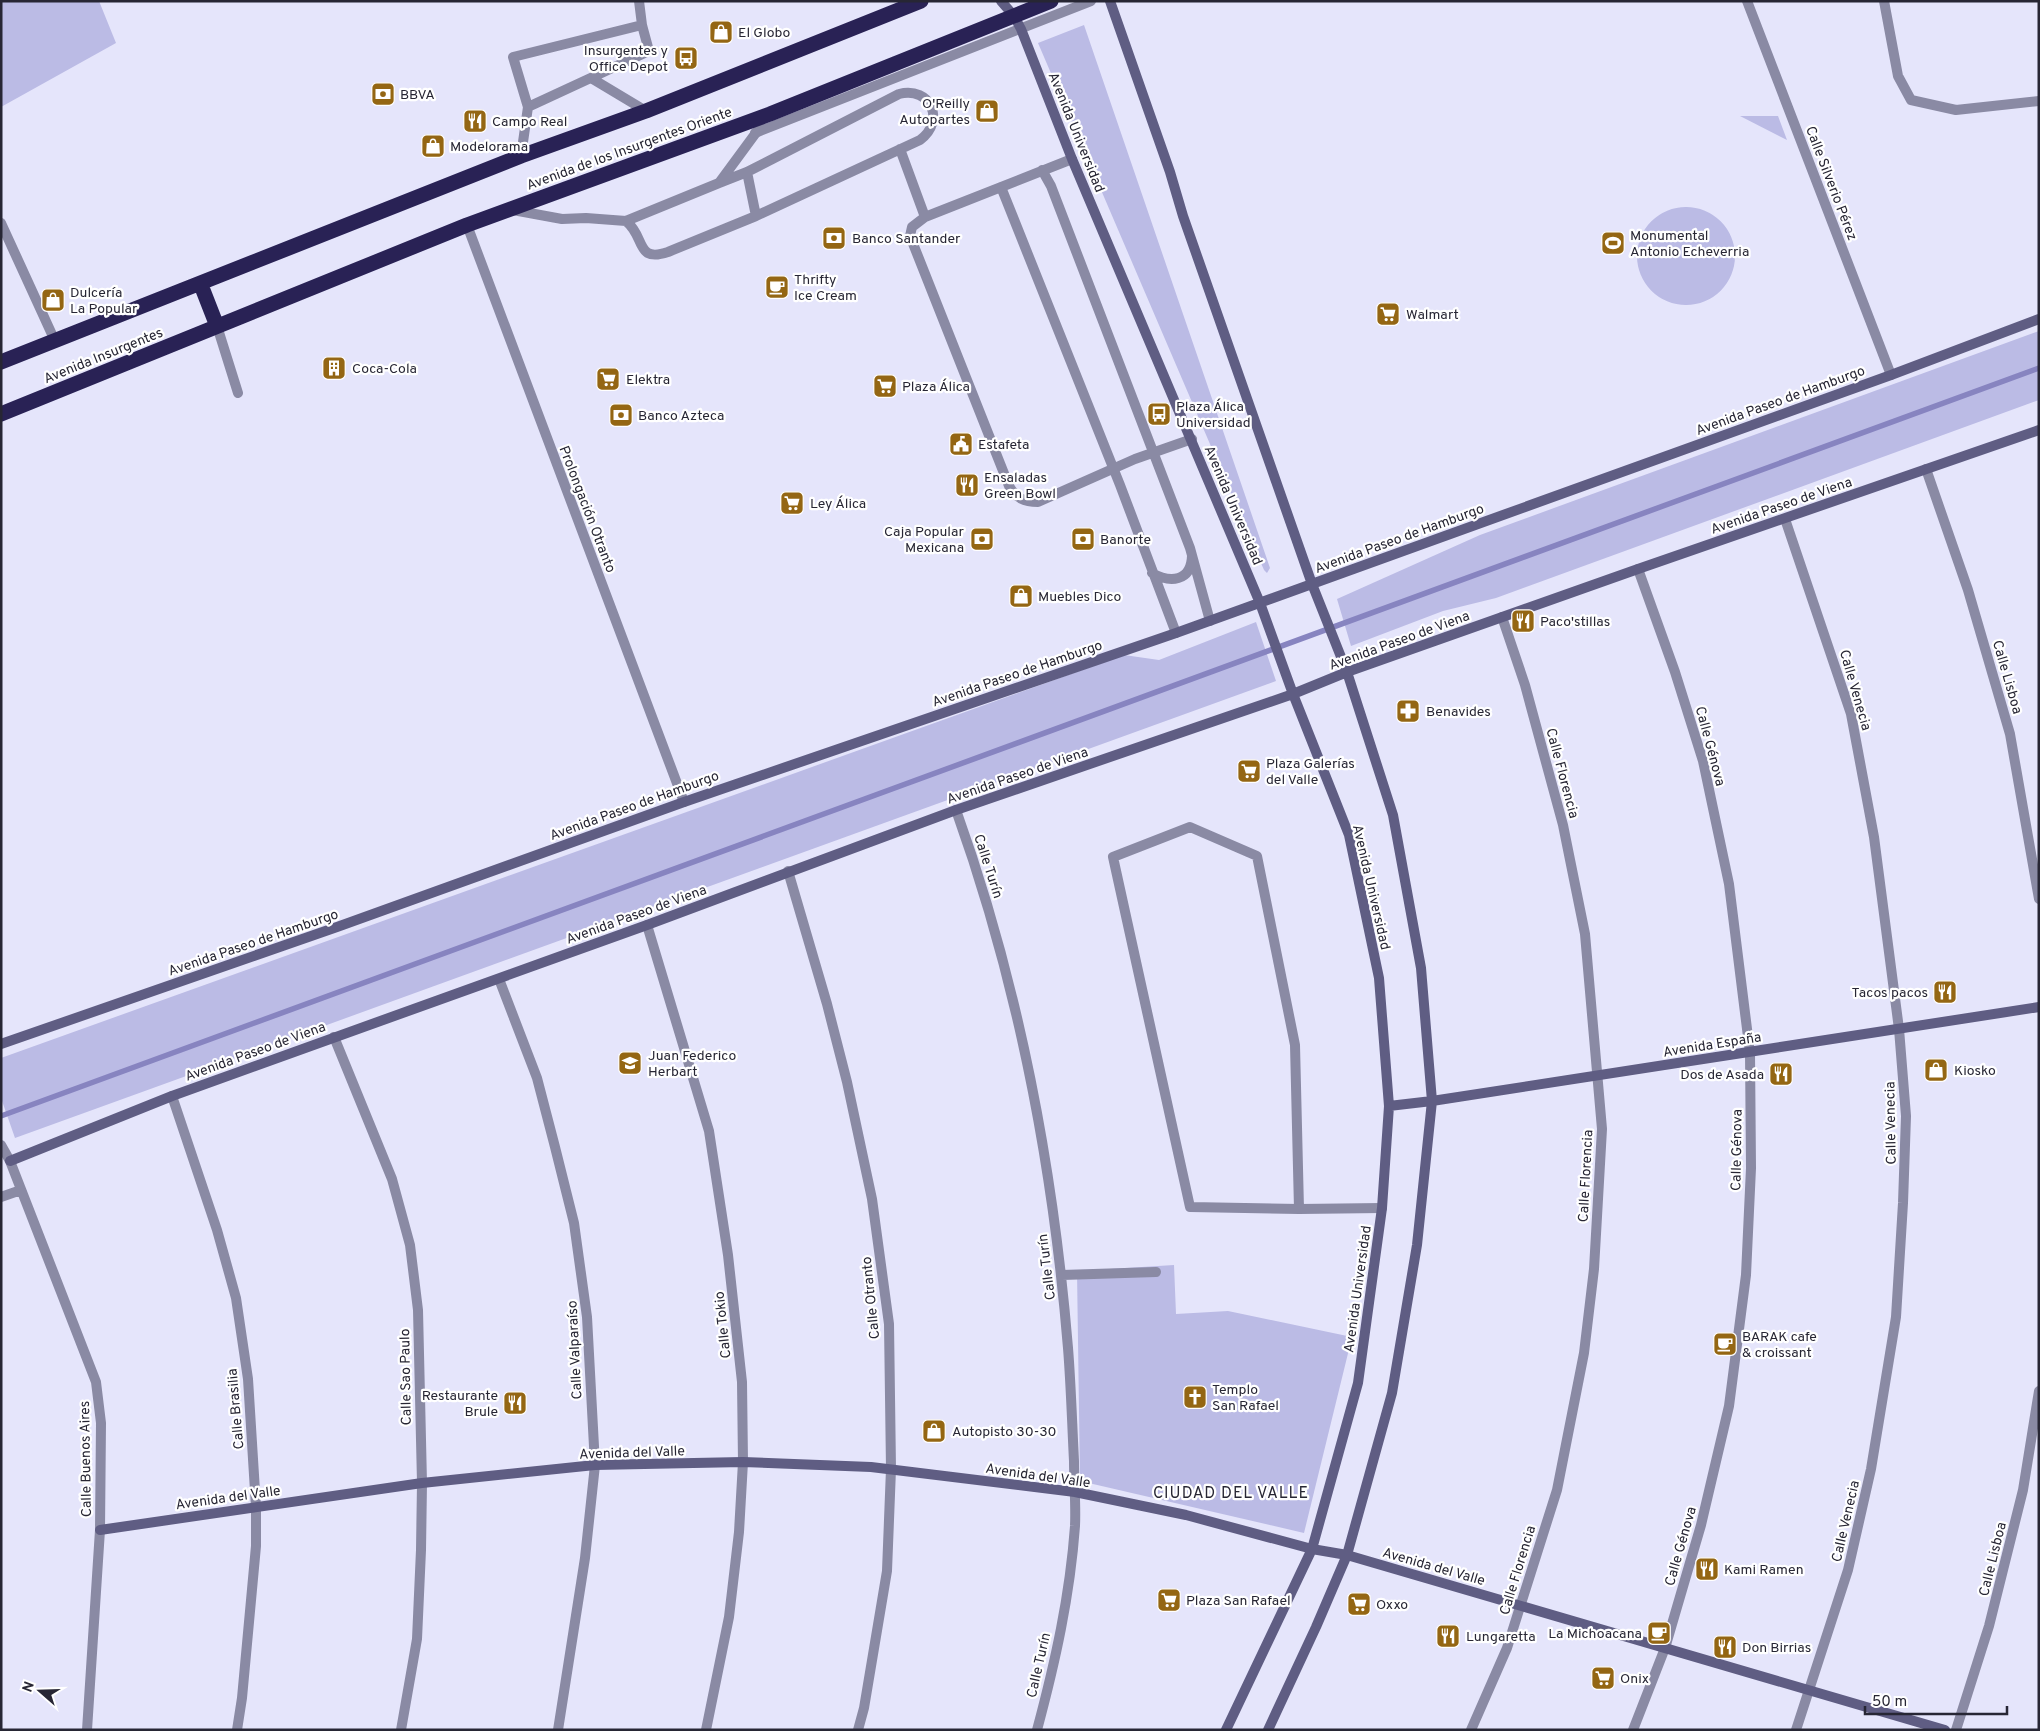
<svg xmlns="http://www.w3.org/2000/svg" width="2040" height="1731" viewBox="0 0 2040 1731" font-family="Overpass,sans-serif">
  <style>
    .green { fill: #bbbbe5 }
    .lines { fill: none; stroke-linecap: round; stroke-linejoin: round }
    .stream { stroke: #8784c0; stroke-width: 5.5 }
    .lane { stroke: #8a8aa4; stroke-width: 10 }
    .street { stroke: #8a8aa4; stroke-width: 10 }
    .secondary { stroke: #5f5d83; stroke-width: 10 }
    .highway { stroke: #292255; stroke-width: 15 }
    .labels { text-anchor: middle; stroke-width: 4.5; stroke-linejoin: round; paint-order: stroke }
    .poi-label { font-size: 14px; fill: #272634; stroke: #fff; text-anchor: start }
    .street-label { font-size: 14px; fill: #272634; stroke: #fff }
    .quarter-label { font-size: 16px; letter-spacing: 1px; fill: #272634; stroke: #fff }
  </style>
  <rect width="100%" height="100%" fill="#e5e5fb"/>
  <!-- green -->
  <path class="green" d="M1 1H99L116 43 1 107Z
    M1084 25 1270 568 1267 573 1264 570 1038 43Z
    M1740 116H1778L1787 140Z
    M1637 256a49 49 0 1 1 98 0a49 49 0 1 1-98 0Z
    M2039 331V400L1496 598 1443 611 1351 646 1337 599 1480 535Z
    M1256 622 1276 681 15 1138 1 1098V1058L1124 655 1159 660Z
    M1174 1265 1176 1314 1228 1311 1352 1337 1304 1533 1080 1481 1077 1271Z"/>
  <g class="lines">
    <!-- stream -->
    <path class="stream" d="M1 1116 2039 368"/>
    <!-- lane -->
    <path class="lane" d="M639 1 642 25
      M642 25 649 51 528 107 513 57Z
      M591 78 646 111
      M900 149 925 217
      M521 156 528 107
      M1072 159 925 217 912 227 910 236 1009 486C1016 498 1024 502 1038 502L1135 459 1192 439
      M1042 170 1051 186 1190 548 1210 621
      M747 172 756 216
      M1001 187 1120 485 1176 633
      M513 210 562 219 586 218 626 221 719 183 761 126
      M626 221C646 237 635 263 668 252L756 216 920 140C946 121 931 86 899 94L747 172 719 183
      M1 223 55 341
      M217 326 238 393
      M1152 573C1170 583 1191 582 1192 556"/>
    <!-- street -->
    <path class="street" d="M1747 1 1891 375
      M1884 1 1898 76 1911 100 1956 110 2039 101
      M755 133 1091 1
      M467 225 684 802
      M1926 469 1968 590 2010 734 2039 899
      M1785 519 1851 714 1874 837 1899 1029 1906 1116 1903 1203 1896 1317 1871 1469 1848 1570 1796 1730
      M956 810C1018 983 1053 1165 1068 1348 1071 1385 1072 1423 1074 1461 1074 1482 1076 1505 1075 1526 1070 1596 1055 1663 1037 1730
      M788 871 827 1004 847 1082 872 1199 889 1324 891 1469 887 1571 864 1708 858 1730
      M647 925 709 1131 728 1255 742 1382 743 1462 739 1532 729 1617 706 1730
      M499 979 537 1078 555 1147 574 1223 587 1317 595 1465 585 1558 558 1730
      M334 1037 392 1179 410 1245 418 1310 422 1483 421 1550 417 1639 401 1730
      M172 1096 217 1230 236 1298 248 1379 256 1507V1546L242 1698 237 1730
      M1 1145 10 1161 96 1382 101 1423 100 1530 87 1730
      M1 1197 21 1190
      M1299 1209 1295 1045 1257 856 1190 827 1113 857 1190 1207 1299 1209 1382 1208
      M1062 1275 1156 1272
      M1471 1730 1507 1648 1557 1490 1584 1353 1594 1269 1602 1129 1585 934 1563 825 1525 685 1502 617
      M1633 1730 1665 1648 1701 1525 1729 1406 1746 1275 1751 1168 1750 1053 1729 884 1703 761 1675 672 1638 569
      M1956 1730 1989 1626 2023 1490 2039 1391"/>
    <!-- secondary -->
    <path class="secondary" d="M1001 1 1014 16 1021 29 1072 159 1260 603 1293 694 1349 835 1379 978 1389 1106 1382 1208 1358 1383 1312 1549 1226 1730
      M1110 1 1170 172 1183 216 1312 584 1347 672 1393 815 1421 968 1432 1101 1417 1245 1392 1393 1347 1555 1316 1627 1268 1730
      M1 1044 337 927 684 802 1176 633 1891 375 2039 319
      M1389 1106 1432 1101 2039 1007
      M10 1161 172 1096 647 925 956 810 1293 694 1347 672 1638 569 2039 430
      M100 1530 422 1483 595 1465 743 1462 871 1467 1075 1492 1186 1515 1312 1549 1347 1555 1945 1730"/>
    <!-- highway -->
    <path class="highway" d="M201 285 217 326
      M1 362 521 156 646 111 921 1
      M1 414 467 225 770 114 1051 1"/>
  </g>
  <!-- icons -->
  <defs>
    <g id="shop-square" transform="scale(1.25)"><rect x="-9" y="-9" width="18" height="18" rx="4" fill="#946613" stroke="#fff"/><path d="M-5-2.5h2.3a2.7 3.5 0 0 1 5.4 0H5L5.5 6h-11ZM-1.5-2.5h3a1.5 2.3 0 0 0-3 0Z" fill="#fff"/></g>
    <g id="bus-square" transform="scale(1.25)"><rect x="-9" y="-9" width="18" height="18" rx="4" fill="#946613" stroke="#fff"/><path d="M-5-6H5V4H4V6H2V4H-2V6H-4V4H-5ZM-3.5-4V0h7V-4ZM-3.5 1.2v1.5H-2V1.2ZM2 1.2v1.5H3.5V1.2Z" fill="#fff"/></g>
    <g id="bank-square" transform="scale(1.25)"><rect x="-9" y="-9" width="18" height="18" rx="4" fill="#946613" stroke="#fff"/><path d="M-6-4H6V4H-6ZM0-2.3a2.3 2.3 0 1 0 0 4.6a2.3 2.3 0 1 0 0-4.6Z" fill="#fff"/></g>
    <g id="restaurant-square" transform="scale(1.25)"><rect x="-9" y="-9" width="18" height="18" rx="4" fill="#946613" stroke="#fff"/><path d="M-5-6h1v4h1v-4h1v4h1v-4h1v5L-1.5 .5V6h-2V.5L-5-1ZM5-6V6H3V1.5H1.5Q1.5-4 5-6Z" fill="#fff"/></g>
    <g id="stadium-square" transform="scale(1.25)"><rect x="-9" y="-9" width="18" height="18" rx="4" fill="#946613" stroke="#fff"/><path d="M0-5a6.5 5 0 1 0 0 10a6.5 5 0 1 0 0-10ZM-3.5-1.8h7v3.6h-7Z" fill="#fff"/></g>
    <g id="cafe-square" transform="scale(1.25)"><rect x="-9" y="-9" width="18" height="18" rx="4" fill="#946613" stroke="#fff"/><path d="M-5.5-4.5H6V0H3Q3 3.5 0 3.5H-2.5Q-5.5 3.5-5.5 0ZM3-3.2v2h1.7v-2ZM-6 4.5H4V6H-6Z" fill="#fff"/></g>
    <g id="supermarket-square" transform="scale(1.25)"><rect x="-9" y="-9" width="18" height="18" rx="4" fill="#946613" stroke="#fff"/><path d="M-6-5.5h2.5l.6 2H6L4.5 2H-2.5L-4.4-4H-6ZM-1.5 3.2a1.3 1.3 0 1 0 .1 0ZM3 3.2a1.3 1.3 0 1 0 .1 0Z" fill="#fff"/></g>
    <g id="building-square" transform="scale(1.25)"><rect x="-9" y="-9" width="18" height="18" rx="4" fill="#946613" stroke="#fff"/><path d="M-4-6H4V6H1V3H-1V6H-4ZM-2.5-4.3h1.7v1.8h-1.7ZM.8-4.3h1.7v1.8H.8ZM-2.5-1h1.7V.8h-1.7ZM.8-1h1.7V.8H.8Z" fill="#fff"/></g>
    <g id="civic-square" transform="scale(1.25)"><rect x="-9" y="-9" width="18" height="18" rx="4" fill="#946613" stroke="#fff"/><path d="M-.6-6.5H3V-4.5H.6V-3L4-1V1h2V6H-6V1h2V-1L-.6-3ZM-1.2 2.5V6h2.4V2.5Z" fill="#fff"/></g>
    <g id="pharmacy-square" transform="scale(1.25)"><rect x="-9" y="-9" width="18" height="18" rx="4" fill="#946613" stroke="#fff"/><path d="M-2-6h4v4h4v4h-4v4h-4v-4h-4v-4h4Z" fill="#fff"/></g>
    <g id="school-square" transform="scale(1.25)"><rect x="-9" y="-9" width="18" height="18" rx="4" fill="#946613" stroke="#fff"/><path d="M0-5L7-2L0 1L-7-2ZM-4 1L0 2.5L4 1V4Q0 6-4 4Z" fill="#fff"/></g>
    <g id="church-square" transform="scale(1.25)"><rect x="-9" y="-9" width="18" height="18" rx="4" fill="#946613" stroke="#fff"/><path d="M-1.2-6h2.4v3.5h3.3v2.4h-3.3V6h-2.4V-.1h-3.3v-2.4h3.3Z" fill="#fff"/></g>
  </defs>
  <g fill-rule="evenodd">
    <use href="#shop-square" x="721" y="32"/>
    <use href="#bus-square" x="686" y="58"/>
    <use href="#bank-square" x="383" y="94"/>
    <use href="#shop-square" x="987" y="111"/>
    <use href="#restaurant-square" x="475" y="121"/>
    <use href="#shop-square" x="433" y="146"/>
    <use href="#bank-square" x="834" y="238"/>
    <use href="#stadium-square" x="1613" y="243"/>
    <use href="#cafe-square" x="777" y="287"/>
    <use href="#shop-square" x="53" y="300"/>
    <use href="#supermarket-square" x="1388" y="314"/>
    <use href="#building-square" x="334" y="368"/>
    <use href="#supermarket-square" x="608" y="379"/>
    <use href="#supermarket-square" x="885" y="386"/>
    <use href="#bus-square" x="1159" y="414"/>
    <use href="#bank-square" x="621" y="415"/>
    <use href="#civic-square" x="961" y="444"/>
    <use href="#restaurant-square" x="967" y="485"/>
    <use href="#supermarket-square" x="792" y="503"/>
    <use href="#bank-square" x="982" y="539"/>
    <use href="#bank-square" x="1083" y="539"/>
    <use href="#shop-square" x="1021" y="596"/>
    <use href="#restaurant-square" x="1523" y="621"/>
    <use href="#pharmacy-square" x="1408" y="711"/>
    <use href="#supermarket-square" x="1249" y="771"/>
    <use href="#restaurant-square" x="1945" y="992"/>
    <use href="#school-square" x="630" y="1063"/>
    <use href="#shop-square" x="1936" y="1070"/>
    <use href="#restaurant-square" x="1781" y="1074"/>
    <use href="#cafe-square" x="1725" y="1344"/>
    <use href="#church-square" x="1195" y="1397"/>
    <use href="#restaurant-square" x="515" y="1403"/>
    <use href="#shop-square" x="934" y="1431"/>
    <use href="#restaurant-square" x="1707" y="1569"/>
    <use href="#supermarket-square" x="1169" y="1600"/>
    <use href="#supermarket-square" x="1359" y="1604"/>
    <use href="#cafe-square" x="1659" y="1633"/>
    <use href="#restaurant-square" x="1448" y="1636"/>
    <use href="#restaurant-square" x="1725" y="1647"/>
    <use href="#supermarket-square" x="1603" y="1678"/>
  </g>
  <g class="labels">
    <!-- poi labels -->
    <g class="poi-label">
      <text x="738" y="37">El Globo</text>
      <text x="668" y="55" text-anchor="end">Insurgentes y<tspan x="668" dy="16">Office Depot</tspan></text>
      <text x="400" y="99">BBVA</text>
      <text x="970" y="108" text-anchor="end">O'Reilly<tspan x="970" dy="16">Autopartes</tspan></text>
      <text x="492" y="126">Campo Real</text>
      <text x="450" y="151">Modelorama</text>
      <text x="1630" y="240">Monumental<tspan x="1630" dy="16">Antonio Echeverria</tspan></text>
      <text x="852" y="243">Banco Santander</text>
      <text x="794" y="284">Thrifty<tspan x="794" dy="16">Ice Cream</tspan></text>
      <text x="70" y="297">Dulcería<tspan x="70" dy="16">La Popular</tspan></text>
      <text x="1406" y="319">Walmart</text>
      <text x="352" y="373">Coca-Cola</text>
      <text x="626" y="384">Elektra</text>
      <text x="902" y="391">Plaza Álica</text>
      <text x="1176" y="411">Plaza Álica<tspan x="1176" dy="16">Universidad</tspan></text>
      <text x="638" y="420">Banco Azteca</text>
      <text x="978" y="449">Estafeta</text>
      <text x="984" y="482">Ensaladas<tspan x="984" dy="16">Green Bowl</tspan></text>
      <text x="810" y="508">Ley Álica</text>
      <text x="964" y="536" text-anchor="end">Caja Popular<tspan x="964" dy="16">Mexicana</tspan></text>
      <text x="1100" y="544">Banorte</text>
      <text x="1038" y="601">Muebles Dico</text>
      <text x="1540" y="626">Paco'stillas</text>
      <text x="1426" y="716">Benavides</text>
      <text x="1266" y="768">Plaza Galerías<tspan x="1266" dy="16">del Valle</tspan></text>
      <text x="1928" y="997" text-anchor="end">Tacos pacos</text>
      <text x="648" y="1060">Juan Federico<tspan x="648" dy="16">Herbart</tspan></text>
      <text x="1954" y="1075">Kiosko</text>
      <text x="1764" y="1079" text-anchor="end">Dos de Asada</text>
      <text x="1742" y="1341">BARAK cafe<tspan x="1742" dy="16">&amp; croissant</tspan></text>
      <text x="1212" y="1394">Templo<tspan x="1212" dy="16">San Rafael</tspan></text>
      <text x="498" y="1400" text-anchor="end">Restaurante<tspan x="498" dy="16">Brule</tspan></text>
      <text x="952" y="1436">Autopisto 30-30</text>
      <text x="1724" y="1574">Kami Ramen</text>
      <text x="1186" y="1605">Plaza San Rafael</text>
      <text x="1376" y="1609">Oxxo</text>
      <text x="1642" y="1638" text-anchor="end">La Michoacana</text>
      <text x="1466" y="1641">Lungaretta</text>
      <text x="1742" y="1652">Don Birrias</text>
      <text x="1620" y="1683">Onix</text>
    </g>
    <!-- street labels -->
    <g class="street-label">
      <text transform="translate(1077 132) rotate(68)" y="5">Avenida Universidad</text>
      <text transform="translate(629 148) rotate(-20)" y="5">Avenida de los Insurgentes Oriente</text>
      <text transform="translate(1832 183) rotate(69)" y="5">Calle Silverio Pérez</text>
      <text transform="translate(103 355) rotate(-22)" y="5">Avenida Insurgentes</text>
      <text transform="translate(1780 400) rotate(-20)" y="5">Avenida Paseo de Hamburgo</text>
      <text transform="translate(1234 505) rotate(67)" y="5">Avenida Universidad</text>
      <text transform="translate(1781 505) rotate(-19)" y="5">Avenida Paseo de Viena</text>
      <text transform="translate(588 509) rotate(69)" y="5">Prolongación Otranto</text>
      <text transform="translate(1399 538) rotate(-20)" y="5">Avenida Paseo de Hamburgo</text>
      <text transform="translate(1399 640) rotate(-20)" y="5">Avenida Paseo de Viena</text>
      <text transform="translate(1017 673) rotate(-19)" y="5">Avenida Paseo de Hamburgo</text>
      <text transform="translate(2008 677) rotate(74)" y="5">Calle Lisboa</text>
      <text transform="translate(1856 690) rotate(74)" y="5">Calle Venecia</text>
      <text transform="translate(1711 746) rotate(75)" y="5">Calle Génova</text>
      <text transform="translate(1563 773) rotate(75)" y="5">Calle Florencia</text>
      <text transform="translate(1017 775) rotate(-19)" y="5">Avenida Paseo de Viena</text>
      <text transform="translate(634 805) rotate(-20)" y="5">Avenida Paseo de Hamburgo</text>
      <text transform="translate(989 866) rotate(72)" y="5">Calle Turín</text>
      <text transform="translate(1372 887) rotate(77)" y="5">Avenida Universidad</text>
      <text transform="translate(636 914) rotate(-20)" y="5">Avenida Paseo de Viena</text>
      <text transform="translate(253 942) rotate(-19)" y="5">Avenida Paseo de Hamburgo</text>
      <text transform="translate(1712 1044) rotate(-9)" y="5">Avenida España</text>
      <text transform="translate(255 1051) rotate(-20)" y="5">Avenida Paseo de Viena</text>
      <text transform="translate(1890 1123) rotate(-91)" y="5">Calle Venecia</text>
      <text transform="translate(1736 1150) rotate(-89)" y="5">Calle Génova</text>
      <text transform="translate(1585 1176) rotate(-87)" y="5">Calle Florencia</text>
      <text transform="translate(1046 1267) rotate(-97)" y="5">Calle Turín</text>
      <text transform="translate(1357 1289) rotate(-82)" y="5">Avenida Universidad</text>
      <text transform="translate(870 1298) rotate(-96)" y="5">Calle Otranto</text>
      <text transform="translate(722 1325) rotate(-96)" y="5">Calle Tokio</text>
      <text transform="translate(574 1350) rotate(-93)" y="5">Calle Valparaíso</text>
      <text transform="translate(405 1377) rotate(-91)" y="5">Calle Sao Paulo</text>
      <text transform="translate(235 1409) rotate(-95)" y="5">Calle Brasilia</text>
      <text transform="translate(632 1452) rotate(-2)" y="5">Avenida del Valle</text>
      <text transform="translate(85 1459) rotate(-91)" y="5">Calle Buenos Aires</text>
      <text transform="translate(1038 1475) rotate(8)" y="5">Avenida del Valle</text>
      <text transform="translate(228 1497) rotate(-8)" y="5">Avenida del Valle</text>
      <text transform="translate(1845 1521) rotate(-77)" y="5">Calle Venecia</text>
      <text transform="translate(1680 1546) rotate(-74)" y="5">Calle Génova</text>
      <text transform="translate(1992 1559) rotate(-76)" y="5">Calle Lisboa</text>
      <text transform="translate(1434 1566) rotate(16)" y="5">Avenida del Valle</text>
      <text transform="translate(1517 1570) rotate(-73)" y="5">Calle Florencia</text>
      <text transform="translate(1038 1665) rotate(-77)" y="5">Calle Turín</text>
    </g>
    <!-- quarter labels -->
    <g class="quarter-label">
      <text x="1231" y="1498">CIUDAD DEL VALLE</text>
    </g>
  </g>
  <!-- border -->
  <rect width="2040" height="1731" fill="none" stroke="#272634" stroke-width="5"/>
  <!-- north arrow -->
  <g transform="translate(40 1691) rotate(290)" stroke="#ffffff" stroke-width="4" paint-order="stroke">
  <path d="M0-4L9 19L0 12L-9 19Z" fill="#272634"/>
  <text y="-8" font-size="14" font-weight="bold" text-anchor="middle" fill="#272634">N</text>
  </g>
  <!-- scale -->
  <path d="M1865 1706v8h142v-8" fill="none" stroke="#272634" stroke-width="2.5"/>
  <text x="1872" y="1706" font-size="15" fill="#272634" stroke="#ffffff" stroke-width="4" paint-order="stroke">50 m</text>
</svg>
